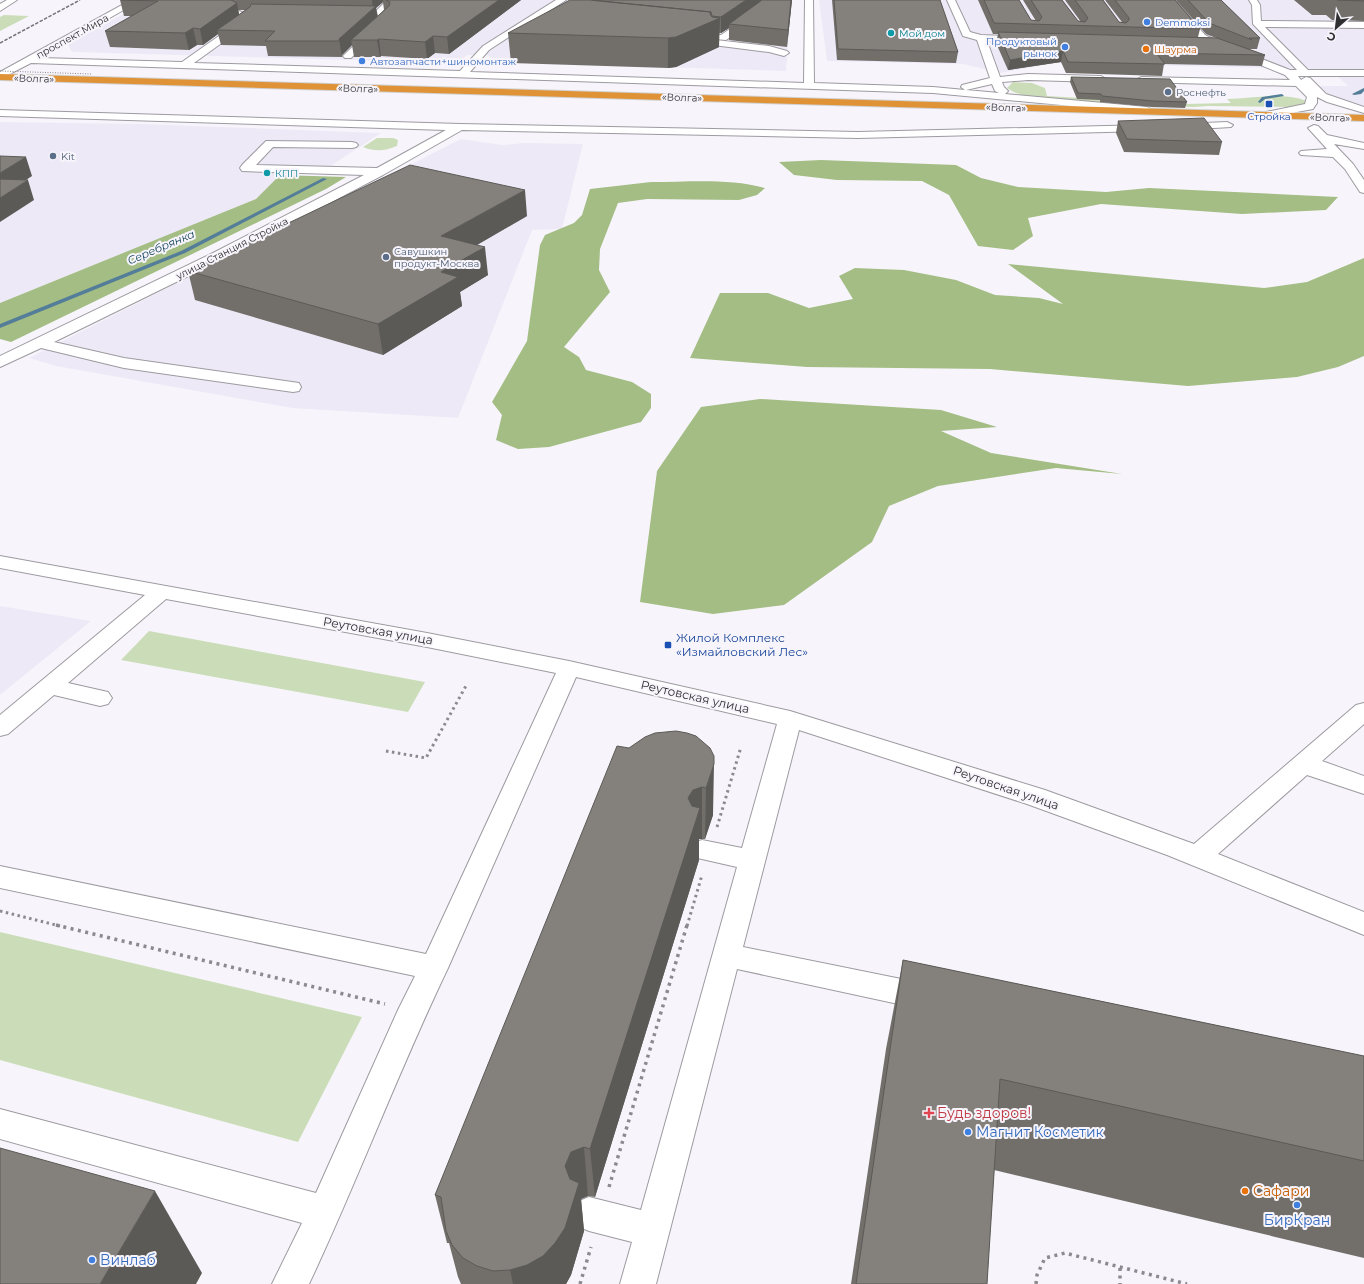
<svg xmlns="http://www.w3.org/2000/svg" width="1364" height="1284" viewBox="0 0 1364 1284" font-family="Montserrat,sans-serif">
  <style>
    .built { fill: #eee9f6 }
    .green { fill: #cbddb8 }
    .forest { fill: #a3bd84 }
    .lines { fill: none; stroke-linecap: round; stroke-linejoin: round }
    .stream { fill: #537d98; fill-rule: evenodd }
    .minor-casing { stroke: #9d9aa0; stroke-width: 2 }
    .highway-casing { stroke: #d1d1d1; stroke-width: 2 }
    .path-far1 { stroke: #8c8a8e; stroke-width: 3; stroke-dasharray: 2.5 3.5; stroke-linecap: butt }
    .path { stroke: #8c8a8e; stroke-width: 3.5; stroke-dasharray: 3 4.5; stroke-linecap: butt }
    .minor { fill: #fff; fill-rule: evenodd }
    .highway { fill: #df9236; fill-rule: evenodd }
    .rail { stroke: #757377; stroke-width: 1.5; stroke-dasharray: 3.5 1.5; stroke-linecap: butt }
    .path-bridge { stroke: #8c8a8e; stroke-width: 1; stroke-dasharray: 1 1.5; stroke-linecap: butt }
    .wall { fill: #726f6b; fill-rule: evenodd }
    .shaded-wall { fill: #5c5a57 }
    .building { fill: #84817c; stroke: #5c5a57 }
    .shop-dot { fill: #3f7fe0; stroke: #f7f5fb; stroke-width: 1.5 }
    .culture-dot { fill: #0f9aa8; stroke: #f7f5fb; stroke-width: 1.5 }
    .food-dot { fill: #e8710a; stroke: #f7f5fb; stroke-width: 1.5 }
    .service-dot { fill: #5c6f8a; stroke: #f7f5fb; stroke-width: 1.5 }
    .transit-dot { fill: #1a4fb4; stroke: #f7f5fb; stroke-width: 1.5 }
    .health-dot { fill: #e0444e; stroke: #f7f5fb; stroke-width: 1.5 }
    .labels { text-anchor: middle; stroke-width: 4; stroke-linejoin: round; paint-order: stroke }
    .far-shop-label { font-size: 10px; fill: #366cbe; stroke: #f7f5fb; text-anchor: start }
    .far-culture-label { font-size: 10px; fill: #0d838f; stroke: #f7f5fb; text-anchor: start }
    .far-street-label { font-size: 10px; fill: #2f2e30; stroke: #f7f5fb }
    .far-food-label { font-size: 10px; fill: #c56008; stroke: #f7f5fb; text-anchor: start }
    .far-service-label { font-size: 10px; fill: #4e5e75; stroke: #f7f5fb; text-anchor: start }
    .far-transit-label { font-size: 10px; fill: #164399; stroke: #f7f5fb }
    .far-water-label { font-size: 11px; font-style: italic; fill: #0f405a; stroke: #f7f5fb }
    .street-label { font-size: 12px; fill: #2f2e30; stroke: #f7f5fb }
    .transit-label { font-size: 12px; fill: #164399; stroke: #f7f5fb; text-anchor: start }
    .near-health-label { font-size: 14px; fill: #be3a42; stroke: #f7f5fb; text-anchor: start }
    .near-shop-label { font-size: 14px; fill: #366cbe; stroke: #f7f5fb; text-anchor: start }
    .near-food-label { font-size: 14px; fill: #c56008; stroke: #f7f5fb; text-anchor: start }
  </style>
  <rect width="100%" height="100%" fill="#f7f5fb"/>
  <!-- built -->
  <path class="built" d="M148 0H791L786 71 501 62 486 55H467L457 63 72 52 68 45Z
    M819 0H1364V70L1054 63 1000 73 963 64 827 61Z
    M1335 74 1364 75V107L1334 99 1319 86H1348Z
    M0 122 142 124 381 133 326 169 288 168 256 199 0 303Z
    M461 139 502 145 524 143 583 144 562 229 532 230 458 418 292 408 56 366 29 358Z
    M0 606 91 621 0 695Z"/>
  <!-- green -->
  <path class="green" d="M4 15 29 16 0 31V17Z
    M1013 82 1032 83 1045 88 1047 96 1183 104 1231 103 1227 99C1253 98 1282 92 1307 101L1305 104 1293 107 1208 106 1194 107C1166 106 1139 105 1111 103 1085 102 1027 103 1007 88Z
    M377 138H393L398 140 397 146C385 151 375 152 363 147Z
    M149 631 425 682 408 712 121 660Z
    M0 932 362 1017 298 1142 0 1060Z"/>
  <!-- forest -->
  <path class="forest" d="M821 160 956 165 981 178 1018 187 1106 192 1149 188 1338 197 1326 210 1242 214 1101 204 1028 218 1033 236 1013 250 978 246 949 195 922 181 837 180 794 175 779 162Z
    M280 175 346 177 326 189 11 342 0 339V303L256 199Z
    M651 182C689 182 729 178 765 188L757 195 739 200 647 199 618 203 600 249 599 270 610 292 564 347 579 357 586 370 632 382 651 394V408L641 422 549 447 518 449 496 440 502 415 492 402 527 341 540 245 545 235 574 223 582 215 590 189Z
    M1364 258V356L1338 367 1297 377 1188 386 990 369 807 367 690 358 720 293H768L809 308 853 299 839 276 855 268 904 270 956 280 995 295 1039 298 1063 304 1008 264 1264 288 1307 282Z
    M760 399 941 410 997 427 941 431 991 453 1122 474 1056 468 938 486 889 506 872 542 784 605 713 614 640 602 657 471 701 407Z"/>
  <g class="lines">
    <!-- stream -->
    <path class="stream" d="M1364 88V91L1361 94 1354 95 1352 94Z
      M1282 94 1284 96 1265 99 1260 103 1258 102 1262 97Z
      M323 178 327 179 185 253 0 328V324L181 251Z"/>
    <!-- minor casing -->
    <g class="minor-casing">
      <path id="minor" d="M7 0H17L0 11V4Z
        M131 0H141L40 58 182 62 243 19 227 11 239 0H248L237 10 252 17 253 19 252 21 194 63 460 71 483 46 556 0H566L489 50 470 72 804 83 805 0H813L814 83 933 87 965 90 961 87 962 85 990 78 977 40 963 36 947 0H955L970 32 981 35 1027 37 1032 40 1027 43 987 41 1000 77 1028 74 1101 76 1106 79 1101 82 1028 80 1002 82 1004 87 1008 91 1005 94 1147 107 1152 110 1147 113 933 93 31 63 0 79V72ZM992 84 995 91 999 93 966 90Z
        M387 0H396L382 14 391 19 390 21 351 58H345L343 56 345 54 381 20 372 15Z
        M1166 0H1175L1205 35 1219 42 1221 44 1219 46C1202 50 1175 13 1166 0Z
        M1249 0H1257L1260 5 1261 21 1364 22V28L1265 27 1308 70H1364V76H1298L1301 80 1306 77 1310 78 1326 94 1364 107V113L1327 102 1317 97V103L1313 109 1265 118 1260 115 1261 113 1305 104 1307 97 1296 86 1137 82 1136 80 1141 77 1290 80 1285 75 1233 54 1231 52 1236 49 1239 50 1290 70H1297L1253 24 1252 5Z
        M752 14 756 17 755 19 726 40 690 37 685 34 690 31 721 35Z
        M716 40 769 46 787 51 789 53 784 56 769 52 713 45 711 43Z
        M0 110 460 124 858 132 1146 125 1152 128 1146 131 858 138 462 130 383 175 223 259 54 342 124 358 299 383 301 387 299 391 293 392 124 368 41 348 0 367V356L213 253 364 175 242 171 240 168 242 165 266 141 352 142 356 143 358 145 356 147 352 148 273 147 256 165 377 168 446 130 0 116Z
        M1227 122 1233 125 1231 127 1180 130 1174 127 1180 124Z
        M1314 125 1318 126 1327 135 1364 143V149L1334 144 1353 164 1364 180V193L1360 192 1345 169 1333 157 1301 155 1299 153 1301 151 1327 149 1308 128Z
        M0 556 427 633 569 661 790 711 1045 790 1194 844 1356 705 1364 703V724L1322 761 1364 776V794L1307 775 1218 854 1364 912V935L1167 855 1027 804 799 730 743 947 926 984 936 988 941 997 936 1006 926 1010 737 969 656 1284H620L632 1242 589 1231 577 1226 572 1214 577 1202 589 1197 641 1210 737 867 693 857 689 850 693 843 702 840 742 848 777 724 576 677 448 968C398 1072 358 1180 309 1284H272L302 1223 0 1139V1109L316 1193 398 1010 415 976 0 888V866L426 954 556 673 427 647 166 599 68 683 108 692 112 698 108 704 100 706 54 695 8 734 0 736V715L145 595 0 568Z"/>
    </g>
    <!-- highway casing -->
    <g class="highway-casing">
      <path id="highway" d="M0 74 1364 115V121L0 80Z"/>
    </g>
    <!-- path-far1 -->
    <path class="path-far1" d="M386 751 426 758 467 684
      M717 827 741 747
      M0 911 60 926
      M687 926 702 875"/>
    <!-- path -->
    <path class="path" d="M56 925 385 1004
      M609 1187 687 925
      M1120 1268V1284
      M580 1284 591 1247
      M1036 1284 1037 1275 1045 1258 1065 1253 1187 1284"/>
    <!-- minor -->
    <use href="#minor" class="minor"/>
    <!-- highway -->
    <use href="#highway" class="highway"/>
    <!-- rail -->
    <path class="rail" d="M0 43 80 0"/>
    <!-- path-bridge -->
    <path class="path-bridge" d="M0 71 92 74"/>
  </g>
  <!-- wall -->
  <path class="wall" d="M120 0H521L449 54 435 53 427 59 381 56 380 57H354L352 45 342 55V57L268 56 266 46 221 45 218 34 203 45H197L189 50 110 47 105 31 132 16H124ZM383 2 384 10 378 16 376 8ZM238 10H245L239 15Z
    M592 0H792L787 47 729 40V28L721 33H719V47L676 67 668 68 511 63 508 33Z
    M832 0H940L958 52 956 63 837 60Z
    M978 0H1019L1031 20 1036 21 1023 0H1062L1078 21 1081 22 1065 0H1103L1119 22H1122L1105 0H1175L1200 29 1198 37 1216 38 1206 34 1176 0H1221L1260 38 1257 49H1249L1265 55 1262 66 1164 64 1162 76 1066 73 1061 62 1008 70 996 43 998 34H993Z
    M1294 0H1364V21L1332 20 1326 15H1312Z
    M1071 77 1187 102 1185 108 1152 107 1100 102V100L1077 99 1070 82Z
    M1118 121 1222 142 1219 155 1124 152 1116 133Z
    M527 216 477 245 488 275 460 292 462 306 383 355 195 300 188 271Z
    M696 736 713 815 705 839H699V860L595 1197 588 1196 581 1199 584 1231 571 1275 566 1284H461L458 1277 449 1243H447L435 1195 629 748Z
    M903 960 1364 1056V1258L994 1170 987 1284H851L886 1049Z"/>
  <!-- shaded-wall -->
  <path class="shaded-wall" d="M229 0H233L234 5 237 3 240 19 217 30 218 34 203 45 200 29Z
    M372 0H383V2L376 8 378 21 351 40 352 45 342 55V57L339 39 373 9Z
    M499 0H521L449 54 447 37Z
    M746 0H767L729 24V28L721 33V17Z
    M791 0H792L787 47 788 30Z
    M711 12V22L720 18 719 47 676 67 668 68V38L710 14Z
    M193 28 197 45 189 50 185 33Z
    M433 36 435 53 427 59 425 42Z
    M379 39 381 56 380 57 377 40Z
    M1063 51 1061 62 1008 70 1010 60Z
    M26 157 32 176 0 197V173Z
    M28 180 34 200 0 222V198Z
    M525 190 527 216 444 264 441 236Z
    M485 247 488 275 460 292 462 306 383 355 378 324 441 272Z
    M714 764 713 815 705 839 706 788Z
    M702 787V839H699V860L595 1197 590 1149 688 798 693 790Z
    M584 1147 588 1196 581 1199 584 1231 571 1275 566 1284H513L510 1270 565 1166 571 1152Z
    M155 1191 202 1273 196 1284H100Z"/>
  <!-- building -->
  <path class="building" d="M121 0H231L237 3 200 29 193 28 185 33 105 31 158 1Z
    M386 0H499L447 37 433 36 425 42 379 39 377 40H351L389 6 390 2Z
    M570 0H589L711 12 710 14 712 17 720 18 676 37 668 38 508 33Z
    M592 0H746L721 17 712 16 711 12Z
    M762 0H791L788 30 729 24Z
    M834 0H940L958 52 838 49Z
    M984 0H1019L1031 20 1039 21 1042 17 1031 0H1062L1078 21 1085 22 1088 18 1075 0H1103L1119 22 1126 23 1129 20V18L1115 0H1175L1200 29 994 23Z
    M1188 0H1221L1260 38H1249L1252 40 1209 23Z
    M1337 0H1364V1L1338 0Z
    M251 4 376 6 339 39V41H265L275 31 217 30 250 7Z
    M998 32 1217 38 1265 55 1156 53 1165 64 1068 62 1063 51 1010 60Z
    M1071 77 1170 79 1187 102 1153 101 1102 96 1101 94 1078 93Z
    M1204 118 1222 142 1127 139 1118 121Z
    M0 156 26 157 0 173Z
    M410 165 525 190 441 236 485 247 441 272 458 277 378 324 188 271Z
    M0 179 28 180 0 198Z
    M676 731 687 733 696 736 710 748 714 756V764L706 788 702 787 693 790 688 798 692 806 700 808 590 1149 584 1147 571 1152 565 1166 570 1179 579 1183 565 1228 555 1243 543 1256 527 1265 510 1270 493 1271 477 1266 463 1258 452 1245 446 1231 441 1197 435 1195 617 746 629 748 645 737 655 733Z
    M903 960 1364 1056V1161L1000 1079 987 1284H856Z
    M0 1148 155 1191 100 1284H0Z"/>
  <!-- markers -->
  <g class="shop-dot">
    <circle cx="1147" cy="22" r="4"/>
    <circle cx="1065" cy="47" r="4"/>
    <circle cx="362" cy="61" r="4"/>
    <circle cx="968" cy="1132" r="4"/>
    <circle cx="1297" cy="1205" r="4"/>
    <circle cx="92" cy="1260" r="4"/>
  </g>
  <g class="culture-dot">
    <circle cx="891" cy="33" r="4"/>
    <circle cx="267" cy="173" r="4"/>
  </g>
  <g class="food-dot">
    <circle cx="1146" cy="49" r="4"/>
    <circle cx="1245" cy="1191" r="4"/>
  </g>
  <g class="service-dot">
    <circle cx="1168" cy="92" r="4"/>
    <circle cx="53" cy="156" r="4"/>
    <circle cx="386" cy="257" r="4"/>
  </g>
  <g class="transit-dot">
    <rect x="1265" y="100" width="8" height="8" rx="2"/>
    <rect x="664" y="641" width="8" height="8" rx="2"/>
  </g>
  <path class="health-dot" d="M927 1107h4v4h4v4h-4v4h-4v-4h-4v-4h4z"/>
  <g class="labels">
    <!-- far-shop labels -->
    <g class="far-shop-label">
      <text x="1155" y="26">Demmoksi</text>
      <text x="1057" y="45" text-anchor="end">Продуктовый<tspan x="1057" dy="12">рынок</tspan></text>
      <text x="370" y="65">Автозапчасти+шиномонтаж</text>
    </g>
    <!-- far-culture labels -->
    <g class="far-culture-label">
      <text x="899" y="37">Мой дом</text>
      <text x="275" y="177">КПП</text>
    </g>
    <!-- far-street labels -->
    <g class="far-street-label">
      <text transform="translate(72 36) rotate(-29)" y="4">проспект Мира</text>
      <text transform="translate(34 78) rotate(2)" y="4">«Волга»</text>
      <text transform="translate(358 88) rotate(2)" y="4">«Волга»</text>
      <text transform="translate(682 97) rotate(2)" y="4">«Волга»</text>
      <text transform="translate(1006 107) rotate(2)" y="4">«Волга»</text>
      <text transform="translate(1330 117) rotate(2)" y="4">«Волга»</text>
      <text transform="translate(232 248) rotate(-27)" y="4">улица Станция Стройка</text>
    </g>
    <!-- far-food labels -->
    <g class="far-food-label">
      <text x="1154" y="53">Шаурма</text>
    </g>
    <!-- far-service labels -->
    <g class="far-service-label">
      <text x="1176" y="96">Роснефть</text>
      <text x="61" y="160">Kit</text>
      <text x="394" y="255">Савушкин<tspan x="394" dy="12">продукт-Москва</tspan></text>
    </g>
    <!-- far-transit labels -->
    <g class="far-transit-label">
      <text x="1269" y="120">Стройка</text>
    </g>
    <!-- far-water labels -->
    <g class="far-water-label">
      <text transform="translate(161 247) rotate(-23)" y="4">Серебрянка</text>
    </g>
    <!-- street labels -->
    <g class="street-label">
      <text transform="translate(378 631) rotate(10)" y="4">Реутовская улица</text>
      <text transform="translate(695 697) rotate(13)" y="4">Реутовская улица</text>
      <text transform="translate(1006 788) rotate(19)" y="4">Реутовская улица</text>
    </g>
    <!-- transit labels -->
    <g class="transit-label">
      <text x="676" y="642">Жилой Комплекс<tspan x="676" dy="14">«Измайловский Лес»</tspan></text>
    </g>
    <!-- near-health labels -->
    <g class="near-health-label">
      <text x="937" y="1118">Будь здоров!</text>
    </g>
    <!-- near-shop labels -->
    <g class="near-shop-label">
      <text x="976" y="1137">Магнит Косметик</text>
      <text x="1297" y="1225" text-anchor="middle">БирКран</text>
      <text x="100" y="1265">Винлаб</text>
    </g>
    <!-- near-food labels -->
    <g class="near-food-label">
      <text x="1253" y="1196">Сафари</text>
    </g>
  </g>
  <!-- north arrow -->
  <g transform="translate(1336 28) rotate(208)" stroke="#f7f5fb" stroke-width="3" paint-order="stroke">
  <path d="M0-3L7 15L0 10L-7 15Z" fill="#2f2e30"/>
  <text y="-6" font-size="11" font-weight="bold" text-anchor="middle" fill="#2f2e30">С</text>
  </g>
</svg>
